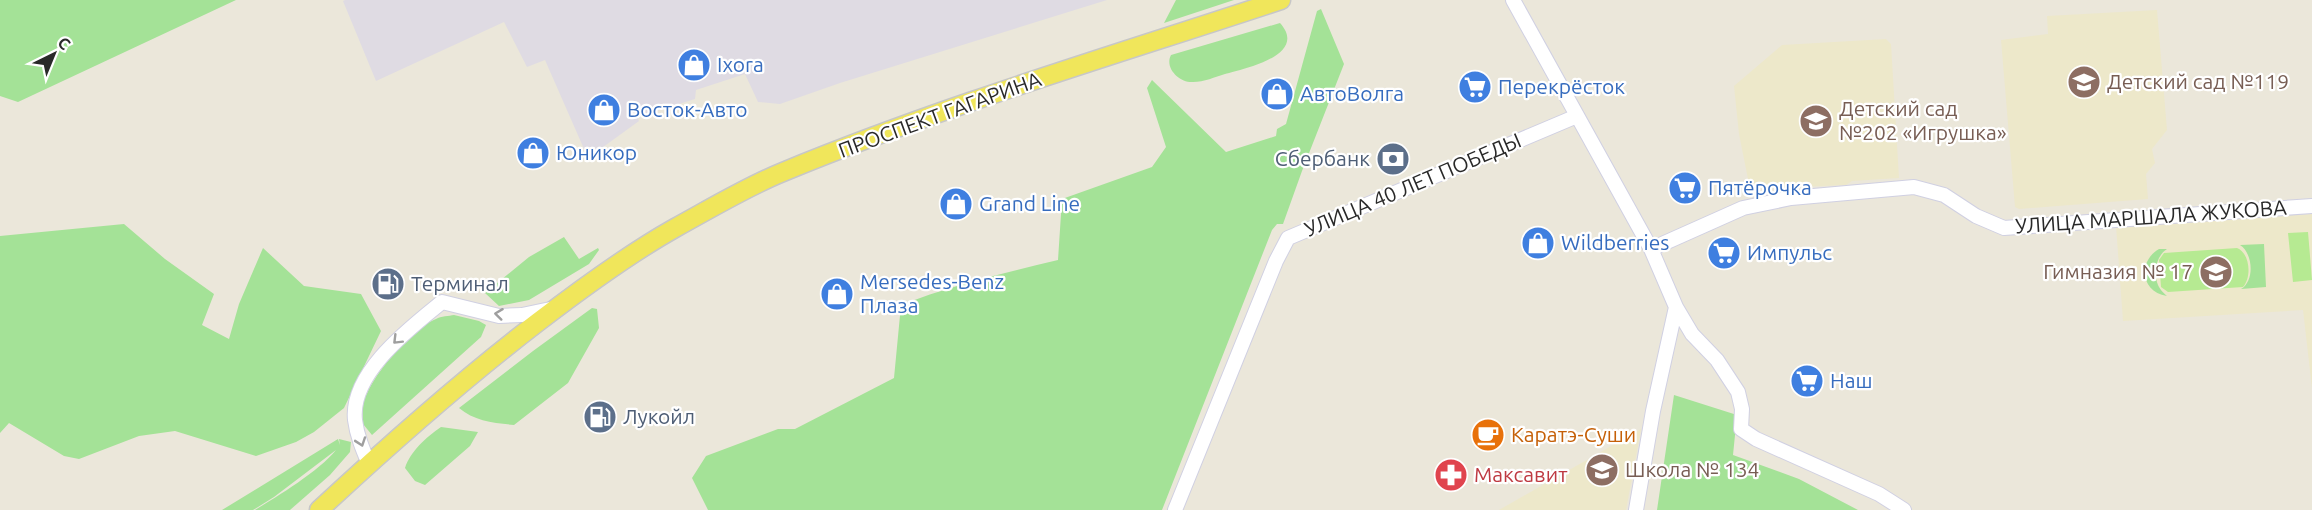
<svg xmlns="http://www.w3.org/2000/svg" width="2312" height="510" viewBox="0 0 2312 510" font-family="Ubuntu,sans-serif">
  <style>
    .industrial { fill: #dfdbe3 }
    .education { fill: #ede8ca }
    .green { fill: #a4e297 }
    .pitch { fill: #b6ea92 }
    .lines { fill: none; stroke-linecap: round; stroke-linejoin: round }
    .minor-casing { stroke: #d0d0e2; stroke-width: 16 }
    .major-casing { stroke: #c7c7c7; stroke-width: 21 }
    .minor { stroke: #fff; stroke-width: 14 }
    .major { stroke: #f0e65b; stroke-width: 18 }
    .oneway { stroke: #9f9f9f }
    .labels { text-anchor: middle; stroke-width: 4.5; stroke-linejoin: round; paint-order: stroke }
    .shop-label { font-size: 21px; fill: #366cbe; stroke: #fff; text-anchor: start }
    .education-label { font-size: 21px; fill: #785e54; stroke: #fff; text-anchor: start }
    .street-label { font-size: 21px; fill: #292929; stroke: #fff }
    .service-label { font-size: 21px; fill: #4e5e75; stroke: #fff; text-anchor: start }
    .food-label { font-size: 21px; fill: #c56008; stroke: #fff; text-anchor: start }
    .health-label { font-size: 21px; fill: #be3a42; stroke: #fff; text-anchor: start }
  </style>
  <rect width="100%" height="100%" fill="#ebe7da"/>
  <!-- industrial -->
  <path class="industrial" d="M345 0H1107L840 83 780 104 758 102 745 74 696 90 695 99 637 117 639 121 588 158 545 60 527 67 504 22 376 81 343 1Z"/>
  <!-- education -->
  <path class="education" d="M2157 10 2167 130 2152 149 2155 163 2146 174 2148 199 2019 209 2015 207 2001 40 2048 34 2047 16Z
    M1886 39 1891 44 1899 178 1852 181 1846 185 1750 189 1739 134 1734 86 1782 45Z
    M2312 214V388L2303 310 2123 321 2116 226Z
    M1641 429 1626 510H1499Z"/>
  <!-- green -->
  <path class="green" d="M0 0H236L18 102 0 96Z
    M1176 0H1234L1164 23Z
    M1321 9 1344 64 1302 171 1283 224H1277L1272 230 1162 510H708L692 478 706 456 778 429H795L894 378 901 305C952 285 1004 273 1058 260L1062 199 1152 167 1166 147 1147 88 1152 80 1226 152 1276 136 1277 129 1286 124 1317 11Z
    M1280 23C1309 55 1244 69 1225 74 1215 77 1204 82 1193 82 1180 83 1164 68 1171 55Z
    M124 224 165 259 214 294 202 325 229 339 239 304 263 248 304 286 361 294 381 331 344 408 314 432 296 442 256 456 175 431 139 436 79 459 64 456 9 423 0 433V236Z
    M564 237 579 259 598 248 599 250 589 264 529 300 499 306 485 293 529 257Z
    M2264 244 2266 287 2241 289C2255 281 2253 253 2240 245Z
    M2159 249H2167C2156 256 2153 273 2158 285 2160 290 2165 294 2167 296 2141 292 2137 262 2159 249Z
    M592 308 597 309 599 328 568 383 514 425C494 423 474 421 459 408L533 351Z
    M454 315 479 321 486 325 481 337 372 435 363 424C363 418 362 412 363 406 367 380 412 328 436 319 441 316 449 316 454 315Z
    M1674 395 1737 415 1733 455 1799 479 1858 510H1657Z
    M441 427 478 432 470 446 425 485 415 481 405 468C410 452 426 437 441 427Z
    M338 439 340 445 339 439 351 442 350 452 330 475 290 510H255C278 496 319 471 336 450L274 497 253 510H222Z"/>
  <!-- pitch -->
  <path class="pitch" d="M2308 232 2312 280 2293 282 2288 233Z
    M2237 248C2250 253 2252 277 2243 287L2168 292 2161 287 2159 260 2164 253Z"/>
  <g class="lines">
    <!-- minor casing -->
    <g class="minor-casing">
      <path id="minor" d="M1513 0 1651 249 1676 307 1653 411 1636 510
        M1651 249 1743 208 1791 198 1914 187 1944 195 1976 216 2004 228 2312 206
        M1676 307 1692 334 1717 360 1738 392 1742 409 1741 429 1756 439 1879 494 1904 510
        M369 464C363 450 357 436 355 420 350 373 410 328 442 302L499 316 522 315 555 308
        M1175 510 1276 261 1288 238 1577 116"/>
    </g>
    <!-- major casing -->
    <g class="major-casing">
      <path id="major" d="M319 510C390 444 461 381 538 322 581 289 627 255 675 228 710 209 746 187 783 172 945 105 1115 55 1281 0"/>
    </g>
    <!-- minor -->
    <use href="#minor" class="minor"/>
    <!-- major -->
    <use href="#major" class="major"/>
  </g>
  <!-- one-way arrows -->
  <defs><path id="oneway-chevron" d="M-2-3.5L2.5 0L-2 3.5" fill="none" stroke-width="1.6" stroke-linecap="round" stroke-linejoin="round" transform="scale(1.5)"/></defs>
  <g class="oneway">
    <use href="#oneway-chevron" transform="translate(499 314) rotate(-173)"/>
    <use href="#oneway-chevron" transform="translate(397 340) rotate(135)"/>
    <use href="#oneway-chevron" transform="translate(361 442) rotate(71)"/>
  </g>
  <!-- icons -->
  <defs>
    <g id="shop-disc" transform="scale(1.725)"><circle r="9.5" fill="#3f7fe0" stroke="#fff"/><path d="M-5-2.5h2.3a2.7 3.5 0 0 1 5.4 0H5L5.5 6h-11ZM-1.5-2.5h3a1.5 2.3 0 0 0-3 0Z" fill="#fff"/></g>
    <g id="school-disc" transform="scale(1.725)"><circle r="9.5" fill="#8d6e63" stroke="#fff"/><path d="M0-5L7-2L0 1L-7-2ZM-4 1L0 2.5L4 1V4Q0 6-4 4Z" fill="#fff"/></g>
    <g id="supermarket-disc" transform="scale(1.725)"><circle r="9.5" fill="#3f7fe0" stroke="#fff"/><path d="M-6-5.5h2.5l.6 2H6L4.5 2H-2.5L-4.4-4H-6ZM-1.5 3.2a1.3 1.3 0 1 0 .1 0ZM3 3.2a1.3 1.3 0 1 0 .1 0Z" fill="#fff"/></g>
    <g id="bank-disc" transform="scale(1.725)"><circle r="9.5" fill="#5c6f8a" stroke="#fff"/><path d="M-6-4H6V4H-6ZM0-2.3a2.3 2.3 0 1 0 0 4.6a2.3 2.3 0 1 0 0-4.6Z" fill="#fff"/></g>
    <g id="fuel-disc" transform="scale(1.725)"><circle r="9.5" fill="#5c6f8a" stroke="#fff"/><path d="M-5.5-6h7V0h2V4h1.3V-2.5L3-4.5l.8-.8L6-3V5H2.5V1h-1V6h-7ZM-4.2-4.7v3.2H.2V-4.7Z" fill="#fff"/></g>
    <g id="cafe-disc" transform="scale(1.725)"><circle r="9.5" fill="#e8710a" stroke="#fff"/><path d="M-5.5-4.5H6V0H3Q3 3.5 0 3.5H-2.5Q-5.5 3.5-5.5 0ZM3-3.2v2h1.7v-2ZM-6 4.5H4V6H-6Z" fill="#fff"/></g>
    <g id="pharmacy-disc" transform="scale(1.725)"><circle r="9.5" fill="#e0444e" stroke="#fff"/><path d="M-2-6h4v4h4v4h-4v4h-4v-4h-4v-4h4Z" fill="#fff"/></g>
  </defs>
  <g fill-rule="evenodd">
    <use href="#shop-disc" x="694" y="65"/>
    <use href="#school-disc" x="2084" y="82"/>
    <use href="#supermarket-disc" x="1475" y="87"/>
    <use href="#shop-disc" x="1277" y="94"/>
    <use href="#shop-disc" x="604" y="110"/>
    <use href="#school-disc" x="1816" y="121"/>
    <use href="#shop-disc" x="533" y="153"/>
    <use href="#bank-disc" x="1393" y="159"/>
    <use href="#supermarket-disc" x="1685" y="188"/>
    <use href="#shop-disc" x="956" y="204"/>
    <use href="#shop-disc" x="1538" y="243"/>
    <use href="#supermarket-disc" x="1724" y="253"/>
    <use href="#school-disc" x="2216" y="272"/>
    <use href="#fuel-disc" x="388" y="284"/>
    <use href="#shop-disc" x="837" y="294"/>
    <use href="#supermarket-disc" x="1807" y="381"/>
    <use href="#fuel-disc" x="600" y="417"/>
    <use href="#cafe-disc" x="1488" y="435"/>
    <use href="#school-disc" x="1602" y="470"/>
    <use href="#pharmacy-disc" x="1451" y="475"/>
  </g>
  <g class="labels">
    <!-- shop labels -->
    <g class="shop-label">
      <text x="717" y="72">Ixora</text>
      <text x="1498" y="94">Перекрёсток</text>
      <text x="1300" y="101">АвтоВолга</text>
      <text x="627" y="117">Восток-Авто</text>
      <text x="556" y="160">Юникор</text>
      <text x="1708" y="195">Пятёрочка</text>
      <text x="979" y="211">Grand Line</text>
      <text x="1561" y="250">Wildberries</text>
      <text x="1747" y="260">Импульс</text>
      <text x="860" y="289">Mersedes-Benz<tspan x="860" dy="24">Плаза</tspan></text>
      <text x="1830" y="388">Наш</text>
    </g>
    <!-- education labels -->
    <g class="education-label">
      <text x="2107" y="89">Детский сад №119</text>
      <text x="1839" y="116">Детский сад<tspan x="1839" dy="24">№202 «Игрушка»</tspan></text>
      <text x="2193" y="279" text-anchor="end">Гимназия № 17</text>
      <text x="1625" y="477">Школа № 134</text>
    </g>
    <!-- street labels -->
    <g class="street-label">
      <text transform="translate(940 115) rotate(-20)" y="7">ПРОСПЕКТ ГАГАРИНА</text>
      <text transform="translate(1413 185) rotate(-23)" y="7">УЛИЦА 40 ЛЕТ ПОБЕДЫ</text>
      <text transform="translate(2151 217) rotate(-4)" y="7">УЛИЦА МАРШАЛА ЖУКОВА</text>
    </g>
    <!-- service labels -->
    <g class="service-label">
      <text x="1370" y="166" text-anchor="end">Сбербанк</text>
      <text x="411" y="291">Терминал</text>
      <text x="623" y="424">Лукойл</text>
    </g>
    <!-- food labels -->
    <g class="food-label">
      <text x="1511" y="442">Каратэ-Суши</text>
    </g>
    <!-- health labels -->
    <g class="health-label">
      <text x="1474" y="482">Максавит</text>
    </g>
  </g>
  <!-- north arrow -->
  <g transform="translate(54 54) rotate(43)" stroke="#ffffff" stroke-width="4.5" paint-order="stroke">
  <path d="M0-4.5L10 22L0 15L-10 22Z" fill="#292929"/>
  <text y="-9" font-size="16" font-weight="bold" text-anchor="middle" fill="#292929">С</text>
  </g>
</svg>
